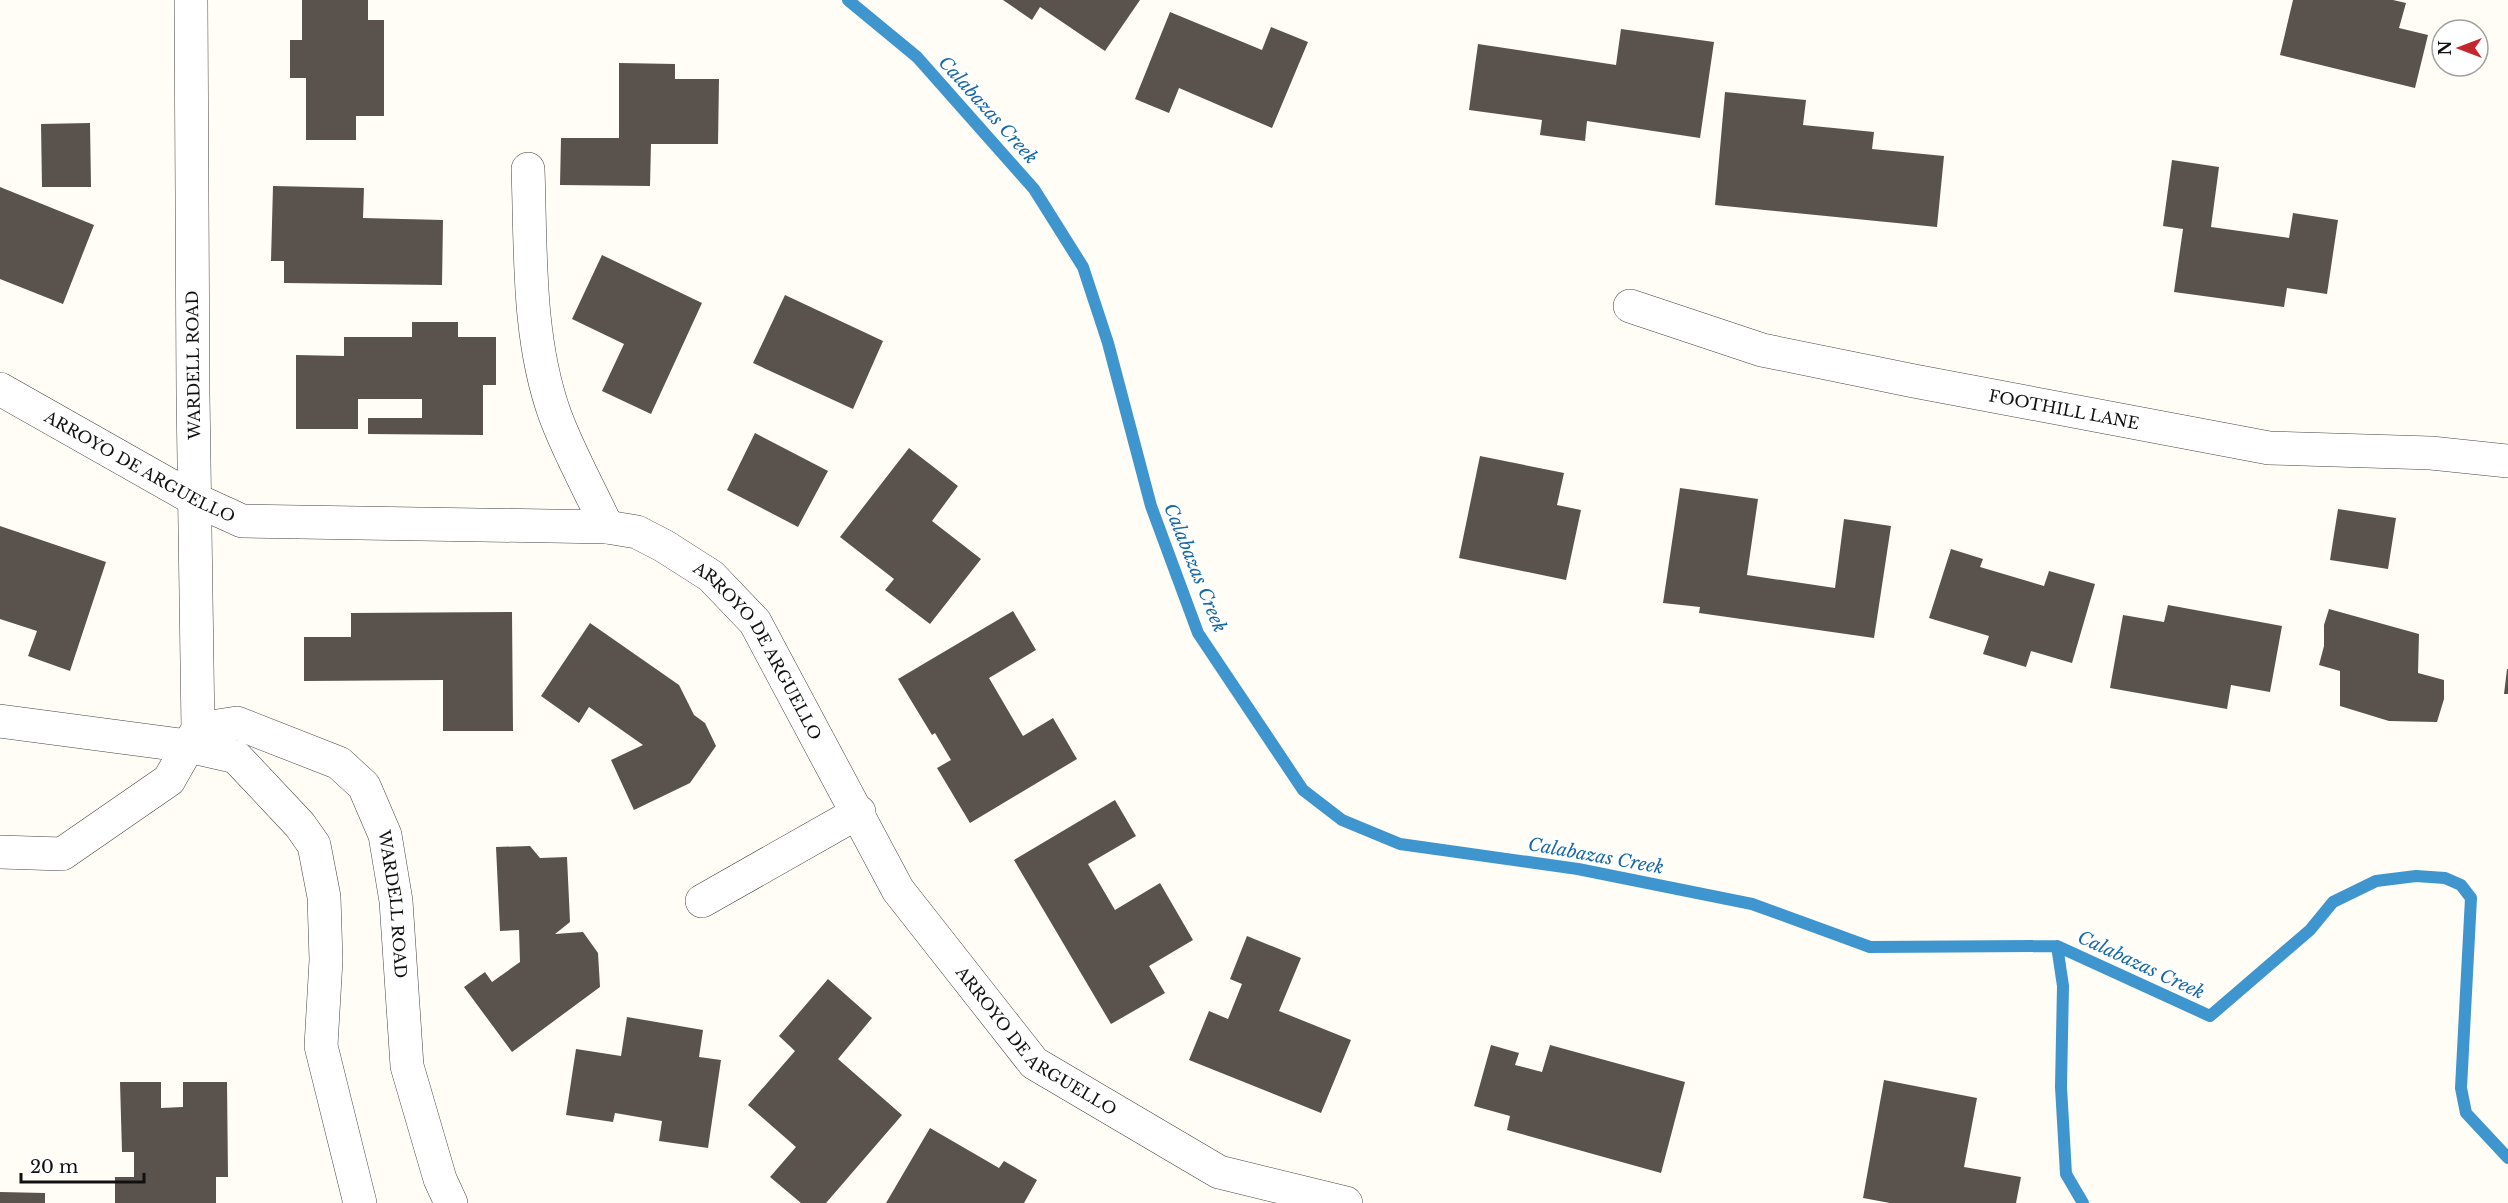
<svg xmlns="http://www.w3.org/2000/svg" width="2508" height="1203" viewBox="0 0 2508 1203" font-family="'Libre Baskerville',serif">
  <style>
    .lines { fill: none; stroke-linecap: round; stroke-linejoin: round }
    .stream { stroke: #3f96cf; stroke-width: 12 }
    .building { fill: #5a524d }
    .minor-casing { stroke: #444; stroke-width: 34 }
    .minor { stroke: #fff; stroke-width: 33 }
    .labels { text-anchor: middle; stroke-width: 6; stroke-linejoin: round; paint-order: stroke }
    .street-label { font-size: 16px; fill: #111; stroke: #fff }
    .water-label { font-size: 18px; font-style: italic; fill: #1768a6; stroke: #fff }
  </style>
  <rect width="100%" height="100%" fill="#fffdf5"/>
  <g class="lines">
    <!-- stream -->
    <path class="stream" d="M848 0 917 57 1034 189 1083 267 1108 343 1151 506 1198 633 1303 790 1342 820 1400 844 1578 869 1752 904 1870 947 2057 946 2210 1016 2310 930 2333 902 2376 881 2416 876 2445 878 2461 885 2471 898 2461 1088 2466 1113 2508 1158
      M2057 946 2063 986 2061 1087 2066 1174 2083 1203"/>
  </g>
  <!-- building -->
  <path class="building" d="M302 0H368V20H384V116H356V140H306V78H290V40H302Z
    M1003 0H1140L1105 51 1040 7 1032 20Z
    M2293 0H2393L2406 3 2399 28 2428 35 2415 88 2280 55Z
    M1170 12 1262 50 1271 27 1308 42 1272 128 1179 88 1169 113 1135 99Z
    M1621 29 1714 42 1700 138 1587 121 1585 141 1540 135 1542 120 1469 110 1478 44 1616 65Z
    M619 63 675 64V79H719L718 144H651L650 186 560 185 561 138H619Z
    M1725 92 1806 100 1803 125 1874 132 1872 149 1944 156 1937 227 1715 205Z
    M90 123 91 187H42L41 124Z
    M2172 160 2219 167 2211 227 2289 238 2293 213 2338 220 2327 294 2287 288 2284 307 2174 292 2183 229 2163 226Z
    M273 186 364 188 363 218 443 220 442 285 284 283V261H271Z
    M0 187 94 225 63 304 0 279Z
    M602 255 702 303 651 414 602 391 624 344 572 319Z
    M785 295 883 341 853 409 753 363Z
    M412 322H458V337H496V385H483V435L368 434V418H422V399H358V429H296V355L344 356V337H412Z
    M755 433 828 471 798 527 727 490Z
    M909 448 958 486 932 521 981 559 930 624 885 590 894 579 840 537Z
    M1480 456 1564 473 1557 505 1581 510 1566 580 1459 558Z
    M1680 488 1758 499 1747 575 1835 588 1844 519 1891 526 1874 638 1699 613 1700 607 1663 603Z
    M2338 509 2396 518 2388 569 2330 560Z
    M0 526 106 562 70 671 28 656 37 631 0 619Z
    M1951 549 1983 559 1980 567 2044 586 2049 571 2095 584 2072 663 2031 651 2026 667 1983 654 1989 636 1929 618Z
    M2168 605 2282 626 2270 692 2231 685 2227 709 2110 688 2123 615 2164 622Z
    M2329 609 2419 634 2418 673 2444 680V699L2437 722 2389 721 2340 706V671L2319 665 2324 646V625Z
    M1013 611 1036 650 989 678 1023 736 1053 718 1077 759 970 823 937 768 951 760 935 733 932 735 898 679Z
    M512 612 513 731H443V680L304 681V637H351V613Z
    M590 623 679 685 694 715 705 723 716 746 690 783 634 810 611 760 643 745 589 707 579 723 541 696Z
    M2507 669H2508V694H2504Z
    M1115 800 1136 836 1088 864 1115 910 1160 883 1193 940 1149 966 1165 993 1111 1024 1014 860Z
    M530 846 540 858 567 857 570 922 555 934 583 932 598 953 600 987 512 1052 464 987 485 972 492 982 520 962 519 930 500 931 496 847Z
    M1247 936 1301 958 1279 1011 1351 1040 1321 1113 1189 1060 1209 1011 1228 1019 1242 984 1230 979Z
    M828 979 872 1018 838 1059 902 1115 826 1203H801L770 1177 796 1147 748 1105 795 1051 779 1036Z
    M627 1017 703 1030 699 1057 721 1060 708 1148 659 1141 662 1121 615 1113 613 1122 566 1115 576 1049 621 1056Z
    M1491 1045 1519 1053 1515 1065 1542 1072 1550 1045 1685 1082 1661 1173 1507 1130 1510 1116 1474 1106Z
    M1884 1080 1977 1098 1964 1167 2021 1177 2016 1203H1890L1863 1198Z
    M120 1082H161V1108L183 1107V1082H227L228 1177H216V1203H115V1177H134V1152H122Z
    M930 1128 999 1168 1004 1161 1037 1180 1024 1203H886Z
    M0 1192 45 1193V1203H0Z"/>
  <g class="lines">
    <!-- minor casing -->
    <g class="minor-casing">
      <g id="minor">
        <path d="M528 169C531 250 527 337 555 415 569 453 590 490 607 527"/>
        <path id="s1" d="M1630 306 1762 350 1914 381 2269 448 2431 453 2508 461"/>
        <path id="s2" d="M0 389 196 500 242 521 607 527 637 532 664 546 711 576 755 622 898 890 1034 1063 1219 1172 1346 1203"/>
        <path d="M0 721 188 746 236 757 300 825 314 845 324 897 326 960 321 1046 360 1203"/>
        <path id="s3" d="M198 729 237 723 339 763 364 786 385 835 396 901 407 1066 440 1179 451 1203"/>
        <path d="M0 852 62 854 169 780 198 729 193 394 191 0"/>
        <path d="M702 901 859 812"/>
      </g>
    </g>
    <!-- minor -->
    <use href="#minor" class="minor"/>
  </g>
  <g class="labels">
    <!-- street labels -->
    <g class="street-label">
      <text transform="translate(193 365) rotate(-91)" y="6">WARDELL ROAD</text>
      <text dy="6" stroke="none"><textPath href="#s1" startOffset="447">FOOTHILL LANE</textPath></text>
      <text dy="6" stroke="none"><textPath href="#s2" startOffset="160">ARROYO DE ARGUELLO</textPath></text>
      <text dy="6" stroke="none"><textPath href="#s2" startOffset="846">ARROYO DE ARGUELLO</textPath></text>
      <text dy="6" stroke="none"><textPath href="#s3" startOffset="306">WARDELL ROAD</textPath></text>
      <text dy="6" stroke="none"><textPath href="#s2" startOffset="1332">ARROYO DE ARGUELLO</textPath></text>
    </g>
    <!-- water labels -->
    <g class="water-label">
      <text transform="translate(988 110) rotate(48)" y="6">Calabazas Creek</text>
      <text transform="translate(1195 568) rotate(68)" y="6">Calabazas Creek</text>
      <text transform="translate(1596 856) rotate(10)" y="6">Calabazas Creek</text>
      <text transform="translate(2141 965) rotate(25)" y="6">Calabazas Creek</text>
    </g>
  </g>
  <!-- north arrow -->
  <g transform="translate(2460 48) rotate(270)"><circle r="28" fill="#ffffff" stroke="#a0a0a0" stroke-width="1.5"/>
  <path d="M0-4.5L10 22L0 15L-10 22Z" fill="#c4262e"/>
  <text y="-9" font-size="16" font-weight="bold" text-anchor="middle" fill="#111111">N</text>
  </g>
  <!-- scale -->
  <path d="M21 1173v9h123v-9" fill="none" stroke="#111111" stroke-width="3"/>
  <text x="30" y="1173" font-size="18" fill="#111111" stroke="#ffffff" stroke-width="4.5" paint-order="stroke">20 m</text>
</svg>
